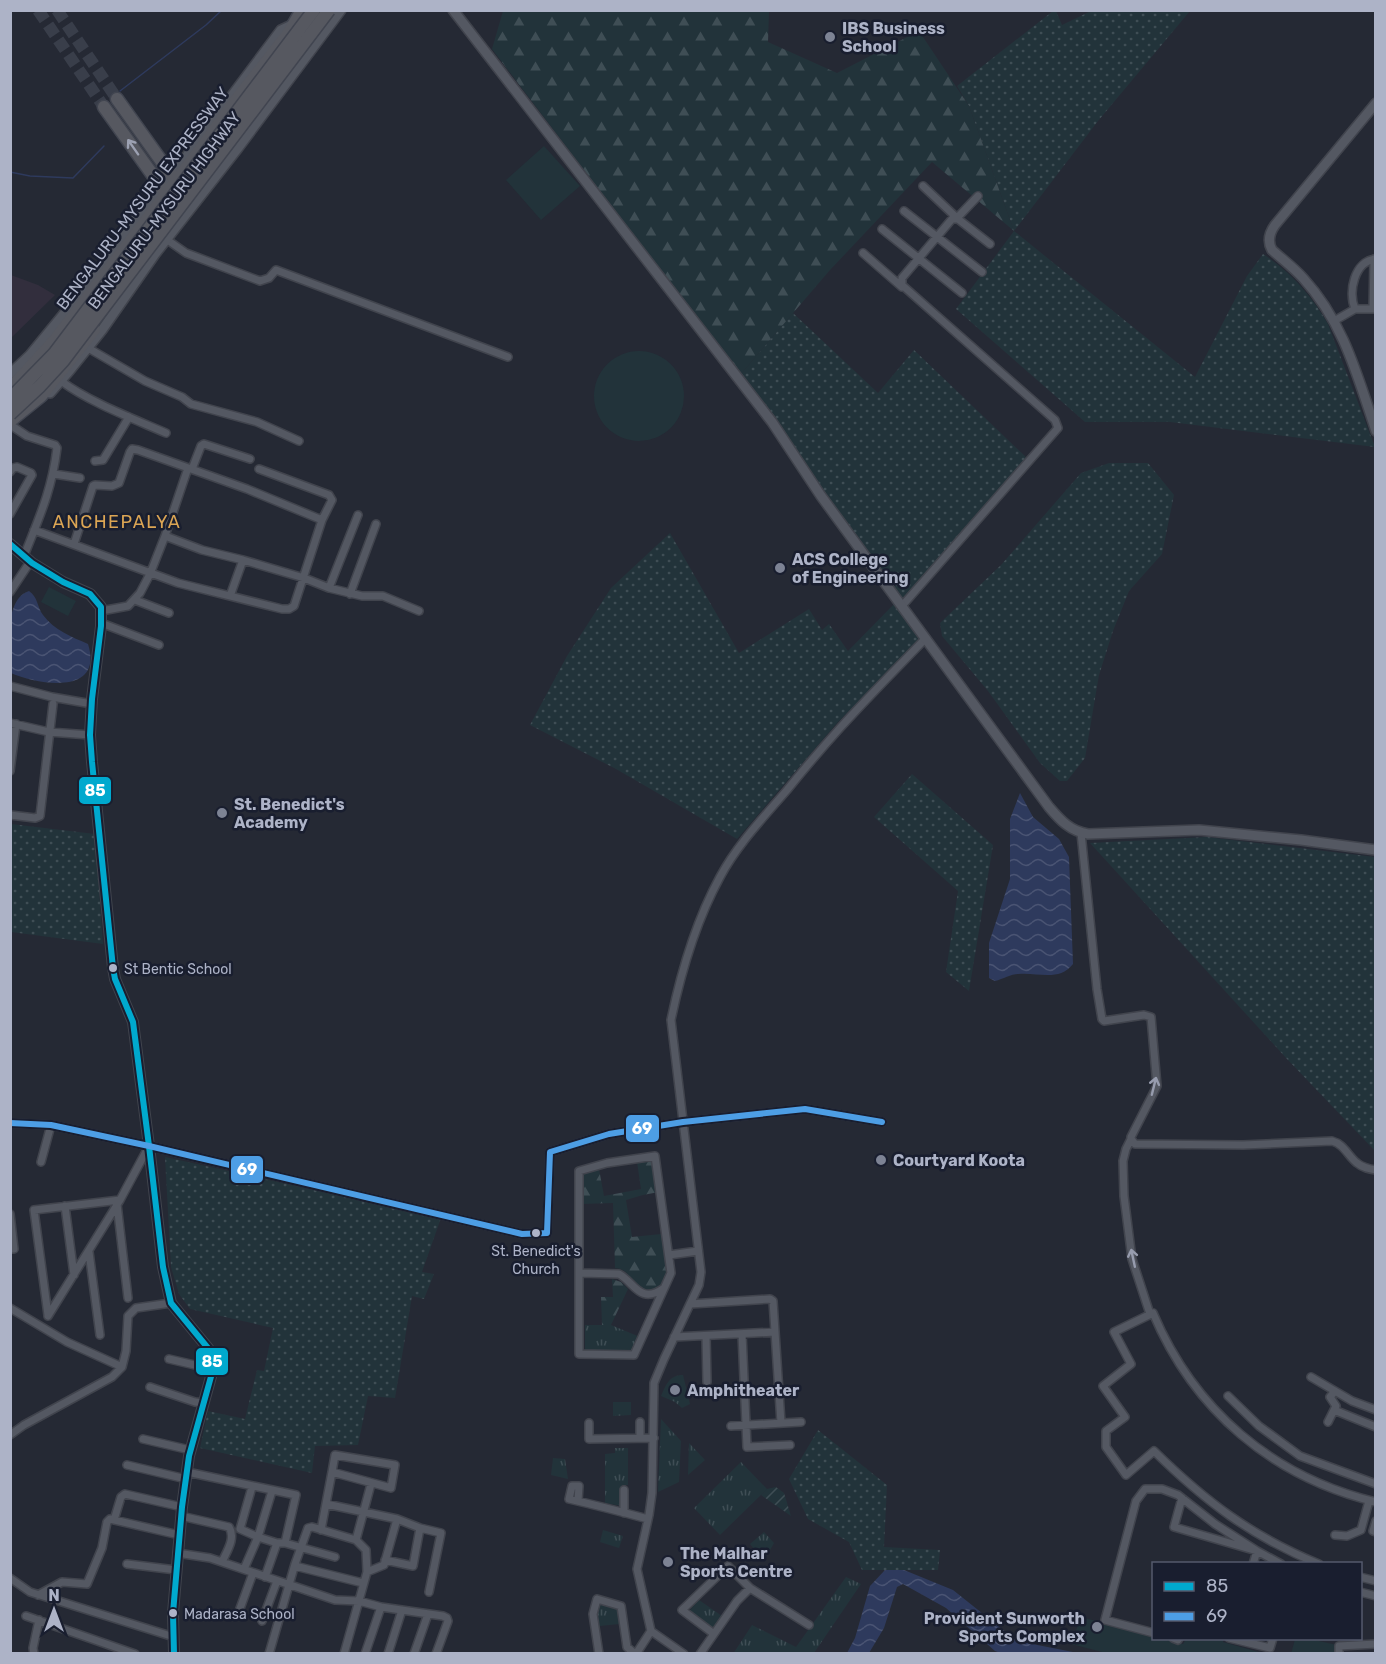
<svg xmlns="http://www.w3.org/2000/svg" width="1386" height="1664" viewBox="0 0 1386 1664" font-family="Rubik,sans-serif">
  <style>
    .medical { fill: #322e3d }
    .grass { fill: url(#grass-dots) }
    .forest { fill: url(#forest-firs) }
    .park { fill: url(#park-tufts) }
    .garden { fill: url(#garden-furrows) }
    .pitch { fill: #22333a }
    .water { fill: url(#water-waves) }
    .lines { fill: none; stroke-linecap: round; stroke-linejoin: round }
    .stream { stroke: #2e3a5d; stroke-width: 1.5 }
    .trunk-tunnel { stroke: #393e4a; stroke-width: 12; stroke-dasharray: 12 6; stroke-linecap: butt }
    .minor-casing { stroke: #41444d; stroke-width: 10 }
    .tertiary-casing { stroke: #41444d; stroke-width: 12 }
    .trunk-casing { stroke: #414550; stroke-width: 15 }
    .minor { stroke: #545862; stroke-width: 7 }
    .tertiary { stroke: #545862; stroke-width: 9 }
    .trunk { stroke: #565860; stroke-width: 12 }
    .trunk-bridge-casing { stroke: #414550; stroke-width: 15; stroke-linecap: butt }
    .trunk-bridge { stroke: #565860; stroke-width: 12 }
    .bus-1-casing { stroke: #191e2f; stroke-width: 10 }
    .bus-2-casing { stroke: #191e2f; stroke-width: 10 }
    .bus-1 { stroke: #00a9ce; stroke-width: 6 }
    .bus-2 { stroke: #4d9ee5; stroke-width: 6 }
    .oneway { stroke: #9ca1b2 }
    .oneway2 { stroke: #979cae }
    .poi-dot { fill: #7d8394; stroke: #191e2f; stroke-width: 2 }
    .bus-dot { fill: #adb3c7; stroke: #191e2f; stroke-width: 2 }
    .labels { text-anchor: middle; stroke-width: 5; stroke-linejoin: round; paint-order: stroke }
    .bus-label { font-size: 14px; fill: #adb3c7; stroke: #191e2f; text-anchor: start }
    .poi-label { font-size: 16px; font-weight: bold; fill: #adb3c7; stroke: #191e2f; text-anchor: start }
    .street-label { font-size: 16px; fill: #adb3c7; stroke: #191e2f }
    .neighbourhood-label { font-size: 18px; letter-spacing: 1.5px; fill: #dba554; stroke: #191e2f }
    .line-badge { stroke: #191e2f; stroke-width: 2 }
    .badge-label { font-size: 16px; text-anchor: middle; font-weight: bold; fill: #fff }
  </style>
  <defs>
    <pattern id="grass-dots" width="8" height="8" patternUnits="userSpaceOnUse" patternTransform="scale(1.5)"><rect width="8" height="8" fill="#22333a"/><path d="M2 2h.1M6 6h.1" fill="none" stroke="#3f4e55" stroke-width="1.8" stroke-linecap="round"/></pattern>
    <pattern id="forest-firs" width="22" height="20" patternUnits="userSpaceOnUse" patternTransform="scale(1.5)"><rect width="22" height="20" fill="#22333a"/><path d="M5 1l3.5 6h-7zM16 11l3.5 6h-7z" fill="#3f4e55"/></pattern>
    <pattern id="park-tufts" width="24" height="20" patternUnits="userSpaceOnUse" patternTransform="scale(1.5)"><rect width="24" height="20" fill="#22333a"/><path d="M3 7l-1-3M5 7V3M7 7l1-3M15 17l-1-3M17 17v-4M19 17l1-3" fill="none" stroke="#3f4e55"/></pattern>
    <pattern id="garden-furrows" width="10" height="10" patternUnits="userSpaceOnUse" patternTransform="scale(1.5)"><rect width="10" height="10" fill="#22333a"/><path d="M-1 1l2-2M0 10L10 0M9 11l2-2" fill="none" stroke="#3f4e55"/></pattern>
    <pattern id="water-waves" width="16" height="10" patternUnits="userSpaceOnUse" patternTransform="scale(1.5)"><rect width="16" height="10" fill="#2e3a5d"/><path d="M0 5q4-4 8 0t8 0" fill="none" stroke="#4a5473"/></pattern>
  </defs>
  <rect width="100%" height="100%" fill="#252934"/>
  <!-- medical -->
  <path class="medical" d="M11 275 38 285 55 295 11 338Z"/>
  <!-- grass -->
  <path class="grass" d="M1053 11H1056L1062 25 1091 11H1190L1098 121 1014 231 1195 377 1247 276 1263 254C1291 272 1311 295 1328 324L1375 447 1170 422H1085L956 309 1014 231 969 106 957 86Z
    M793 313 878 393 914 350 1027 458 903 600 740 375Z
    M1109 463H1148L1174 495 1162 554 1129 591 1113 631 1099 675 1085 758 1067 781H1060L1040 763 988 691 942 636 940 623 1001 565 1081 473Z
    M670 533 739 653 809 609 822 630 829 624 848 651 896 602 921 640 838 722 737 839 616 769 530 725 567 656 611 588Z
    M912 774 993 845 969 991 946 972 958 891 874 817Z
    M11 824 95 834 103 944 11 932Z
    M1207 837 1375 857V1151L1287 1059 1090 843Z
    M165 1157 441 1218 422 1272 434 1274 424 1299 412 1296 395 1398 368 1396 358 1445 315 1446 312 1473 200 1448 208 1411 245 1419 257 1370 264 1371 273 1328 190 1309 179 1294 171 1267Z
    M818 1430 887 1485 884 1547 940 1550 938 1570H862L849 1542 808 1519 789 1479Z"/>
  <!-- forest -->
  <path class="forest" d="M503 11H769L768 42 837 73 919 31 969 106 1014 231 932 162 830 270 740 375 492 49Z
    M653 1159 659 1192 643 1195 626 1200 632 1237 661 1234C664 1250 675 1283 654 1289 649 1290 644 1290 640 1288 628 1281 632 1270 615 1268L613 1203 581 1204V1174L599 1169 604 1196 641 1189 637 1162Z
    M612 1279 621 1282 628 1289 611 1325H602L601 1297H613Z"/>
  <!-- park -->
  <path class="park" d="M585 1325H611L640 1337 634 1353 585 1352Z
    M683 1375 690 1404 682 1408 675 1402 661 1396C666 1385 669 1375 683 1375Z
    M613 1402H631V1415L613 1416Z
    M661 1419 681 1441 679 1482 658 1492Z
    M689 1443 705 1460 688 1475Z
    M615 1448H628V1485H622V1506L605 1503V1454L615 1453Z
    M553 1458 565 1459 568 1479 551 1475Z
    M741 1462 767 1489 720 1535 694 1508Z
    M603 1530 623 1536 619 1548 600 1542Z
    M764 1532 774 1543 764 1561 750 1544Z
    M846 1577 861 1584 814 1653 733 1654 752 1625 796 1647Z
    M699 1600 722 1616 713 1629 689 1611Z
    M601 1603 619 1608 620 1624 599 1626 597 1611Z"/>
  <!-- garden -->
  <path class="garden" d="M776 1487 784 1493 791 1516 761 1495 767 1489Z"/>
  <!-- pitch -->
  <path class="pitch" d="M544 146 580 186 541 220 506 180Z
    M594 396a45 45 0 1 1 90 0a45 45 0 1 1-90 0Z
    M49 587 76 601 68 616 41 602Z
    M1081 1617 1153 1636 1154 1638 1161 1639 1183 1644 1186 1639H1223V1642L1262 1653H1106L1071 1644Z
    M1295 1639H1310L1337 1645 1336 1653 1291 1654Z"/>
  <!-- water -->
  <path class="water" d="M29 591C38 597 37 607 43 615 54 630 72 637 88 644 104 696 39 685 11 673 10 651 3 599 29 591Z
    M1020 793 1033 817 1059 839 1069 857 1073 964C1059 982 1038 972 1018 974 1011 974 1003 979 995 981L989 978V943L1010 879V819Z
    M885 1570H904L953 1590 1017 1641 1078 1653 1003 1654 995 1651 946 1608 903 1584 897 1587 884 1628 869 1653H847L855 1638 870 1586Z"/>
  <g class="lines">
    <!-- stream -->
    <path class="stream" d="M120 91 206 25 222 10
      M10 172 30 176 73 178 104 146"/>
    <!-- trunk-tunnel -->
    <path class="trunk-tunnel" d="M38 10 104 107
      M57 10 117 99"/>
    <!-- minor casing -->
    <g class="minor-casing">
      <path id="minor" d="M923 186 957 218 978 196
        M904 211 982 272
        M882 229 962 293
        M166 239 186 253 260 281 269 278 276 270 508 357
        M863 253 902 287
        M1355 309C1348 292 1354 261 1376 259
        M1373 309 1374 259
        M1334 321 1355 309H1376
        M88 348 145 381 182 397 191 404 257 422 299 441
        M61 381C89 402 134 419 166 433
        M12 426 27 436 55 445 57 448C52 490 39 518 24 556
        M95 461 103 460 129 417
        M192 469 201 446 204 444 250 459
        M10 472 13 468 17 467 31 473 32 475 10 514
        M54 474 80 478
        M34 530 178 583 282 609H289L294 606 322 520 332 500 329 495 259 469
        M165 536 202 550 243 560 304 578 329 588 362 596H383L419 611
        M74 544 93 486 95 485 112 486 119 483 130 452 132 449 138 450 247 489 322 520
        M329 588 358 515
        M10 592 30 562
        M350 594 376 524
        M230 596 243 560
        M135 600 169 613
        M902 606 1058 428 1055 420 902 285V278L952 219H958L990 244
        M101 611 128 606 140 593 150 574 165 536 188 468
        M101 623 159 645
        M10 686 52 697 92 704
        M10 723 49 732 90 735
        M10 771 16 724
        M10 815 35 818 40 816 53 704
        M1081 833 1097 989 1102 1019 1104 1021 1144 1015 1151 1017 1157 1086 1131 1137V1139L1126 1149 1123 1161 1124 1196 1132 1259 1150 1314
        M10 1123 51 1125 149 1146 522 1234 547 1233 550 1152 609 1134 683 1122 805 1109 882 1122
        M1131 1139 1135 1144 1243 1145 1332 1141C1344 1144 1348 1156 1357 1163 1363 1168 1369 1169 1376 1170
        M655 1156 671 1273 634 1355 579 1354V1171L607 1163Z
        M41 1162 51 1125
        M117 1204 128 1298
        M65 1206 74 1275
        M10 1214 14 1249H10
        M89 1252 100 1335
        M669 1255 698 1251
        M580 1273 619 1274C635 1283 640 1305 664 1288
        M690 1304 770 1299 773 1301 781 1423
        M10 1308 67 1342 122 1367
        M48 1315 34 1210 120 1200
        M48 1316 120 1200 149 1146
        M742 1334 747 1447 790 1445
        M706 1336 707 1382
        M674 1337 775 1332
        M169 1359 212 1369
        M1311 1377 1352 1401 1376 1410
        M150 1387 195 1402 204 1403
        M1228 1396 1259 1426 1300 1456 1376 1484
        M1334 1410 1376 1427
        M640 1422V1438
        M1328 1422 1336 1406 1330 1397 1335 1391
        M589 1423V1439L654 1438
        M731 1426 801 1422
        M10 1435 24 1425 112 1377 122 1367 126 1351 128 1316 136 1308 171 1303
        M143 1439 190 1450
        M127 1465 186 1479
        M187 1472 296 1495 285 1543 335 1557
        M272 1491 258 1537 277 1543H285
        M1182 1498 1174 1527 1257 1551 1253 1564
        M578 1501 579 1486H572L569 1499C595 1505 622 1512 648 1519
        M326 1504 397 1519 420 1528 441 1533 429 1592
        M624 1513V1490
        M181 1516 229 1527C236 1538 227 1551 222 1562
        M114 1520 121 1497 125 1494 182 1507
        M1376 1521 1373 1531 1376 1532
        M321 1530 332 1472 391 1488 395 1465 335 1455 332 1472
        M1335 1535 1347 1536 1361 1530 1369 1501
        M177 1553 210 1558 335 1600 359 1601 381 1607 443 1616 447 1618 448 1621 436 1654
        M385 1560 413 1566 420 1528
        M127 1564 176 1570
        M1319 1564C1251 1536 1206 1502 1154 1451L1126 1475 1106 1447V1431L1125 1417 1103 1386 1131 1364 1114 1332 1153 1313C1194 1410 1272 1477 1376 1502
        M295 1566 363 1583
        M244 1569 258 1537 240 1529 252 1487
        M367 1572 384 1565 397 1519
        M265 1577 277 1543
        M1360 1577 1376 1581
        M10 1578 30 1592 174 1637
        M1360 1592 1376 1596
        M38 1595 62 1582 87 1584 102 1548 107 1522 110 1519 179 1535
        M238 1614 253 1573
        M26 1616 135 1654
        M262 1621 277 1581
        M1154 1633 1105 1620 1136 1501 1145 1489H1162L1178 1495 1215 1524 1257 1551 1281 1564
        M714 1634 682 1610 728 1566 750 1588
        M1173 1638 1178 1640 1179 1638
        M1229 1638 1270 1648 1273 1638
        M34 1654 33 1648 39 1620
        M269 1654 295 1564 308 1528 312 1527 356 1540 371 1484
        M344 1654 367 1572 366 1550 356 1540
        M365 1654 381 1607
        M388 1654 402 1610
        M414 1654 428 1614
        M599 1654 593 1614 597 1599 621 1606 627 1647 635 1654
        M636 1654 651 1631
        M684 1654 651 1631 637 1569 649 1515 652 1493 654 1383 664 1359 699 1285 701 1272 671 1020C681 972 696 921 720 877 737 845 763 818 787 790 804 769 822 748 840 728 868 697 897 668 926 638
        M700 1654 737 1601 750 1588 809 1625
        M1339 1654V1646L1376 1644"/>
    </g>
    <!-- tertiary casing -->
    <g class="tertiary-casing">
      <path id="tertiary" d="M453 10 772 422 821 496 1049 807C1060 820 1070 831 1088 834L1199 830 1301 840 1376 850
        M1376 103 1275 225C1270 232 1267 241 1272 250 1282 259 1293 267 1303 278 1344 323 1357 375 1376 431
        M10 374 30 355 99 271 133 222 177 169 281 30 294 24
        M50 393 70 370 102 330 155 254 238 148 341 10
        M10 544 32 563 63 582 90 594 101 607V626L92 699 90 735 92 762 113 968 115 979 133 1022 149 1146 163 1267 171 1303 212 1353V1373L189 1456 182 1507 173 1613 174 1654"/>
    </g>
    <!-- trunk casing -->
    <g class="trunk-casing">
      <path id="trunk" d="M117 99 172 176
        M104 107 162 188
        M10 389 55 340 203 146 230 108 288 34 302 10
        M10 421 41 396 94 330"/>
    </g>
    <!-- minor -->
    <use href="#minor" class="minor"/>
    <!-- tertiary -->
    <use href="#tertiary" class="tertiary"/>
    <!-- trunk -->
    <use href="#trunk" class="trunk"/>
    <!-- trunk-bridge casing -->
    <g class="trunk-bridge-casing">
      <path id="trunk-bridge" d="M10 399 54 354 314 10
        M10 414 40 386 63 361 329 10"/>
    </g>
    <!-- trunk-bridge -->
    <use href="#trunk-bridge" class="trunk-bridge"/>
    <!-- bus-1 casing -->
    <g class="bus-1-casing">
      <path id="bus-1" d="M10 544 32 563 63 582 90 594 101 607V626L92 699 90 735 92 762 113 968 115 979 133 1022 149 1146 163 1267 171 1303 212 1353V1373L189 1456 182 1507 173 1613 174 1654"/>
    </g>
    <!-- bus-2 casing -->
    <g class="bus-2-casing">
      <path id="bus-2" d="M10 1123 51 1125 149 1146 522 1234 547 1233 550 1152 609 1134 683 1122 805 1109 882 1122"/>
    </g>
    <!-- bus-1 -->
    <use href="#bus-1" class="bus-1"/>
    <!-- bus-2 -->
    <use href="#bus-2" class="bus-2"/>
  </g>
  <!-- one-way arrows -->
  <defs><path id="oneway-shaft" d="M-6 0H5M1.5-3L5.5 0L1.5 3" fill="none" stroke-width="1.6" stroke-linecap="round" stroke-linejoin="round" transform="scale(1.5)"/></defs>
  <use class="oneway" href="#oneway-shaft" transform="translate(133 147) rotate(-125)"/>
  <g class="oneway2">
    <use href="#oneway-shaft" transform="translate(1154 1086) rotate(-76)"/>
    <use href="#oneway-shaft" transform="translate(1133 1258) rotate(-102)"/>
  </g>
  <!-- markers -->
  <g class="poi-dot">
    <circle cx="830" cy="37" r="6"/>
    <circle cx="780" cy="568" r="6"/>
    <circle cx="222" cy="813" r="6"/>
    <circle cx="881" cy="1160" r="6"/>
    <circle cx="675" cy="1390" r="6"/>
    <circle cx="668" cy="1562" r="6"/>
    <circle cx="1097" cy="1627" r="6"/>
  </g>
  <g class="bus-dot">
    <circle cx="113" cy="968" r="5"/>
    <circle cx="536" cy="1233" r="5"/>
    <circle cx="173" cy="1613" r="5"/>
  </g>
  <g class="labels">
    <!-- bus labels -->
    <g class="bus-label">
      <text x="124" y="974">St Bentic School</text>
      <text x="536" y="1256" text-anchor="middle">St. Benedict's<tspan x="536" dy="18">Church</tspan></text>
      <text x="184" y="1619">Madarasa School</text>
    </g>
    <!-- poi labels -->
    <g class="poi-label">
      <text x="842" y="34">IBS Business<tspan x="842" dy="18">School</tspan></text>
      <text x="792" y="565">ACS College<tspan x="792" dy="18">of Engineering</tspan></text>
      <text x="234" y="810">St. Benedict's<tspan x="234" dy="18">Academy</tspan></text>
      <text x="893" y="1166">Courtyard Koota</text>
      <text x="687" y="1396">Amphitheater</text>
      <text x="680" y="1559">The Malhar<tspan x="680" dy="18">Sports Centre</tspan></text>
      <text x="1085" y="1624" text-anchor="end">Provident Sunworth<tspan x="1085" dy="18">Sports Complex</tspan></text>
    </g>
    <!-- street labels -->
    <g class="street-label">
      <text transform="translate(142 198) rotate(-53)" y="6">BENGALURU-MYSURU EXPRESSWAY</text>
      <text transform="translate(164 210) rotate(-53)" y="6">BENGALURU-MYSURU HIGHWAY</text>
    </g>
    <!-- neighbourhood labels -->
    <g class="neighbourhood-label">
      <text x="117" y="528">ANCHEPALYA</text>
    </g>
  </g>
  <g class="line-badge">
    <rect x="78" y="776" width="34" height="29" rx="6" fill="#00a9ce"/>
    <rect x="625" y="1114" width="35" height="29" rx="6" fill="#4d9ee5"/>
    <rect x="230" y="1155" width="34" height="29" rx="6" fill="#4d9ee5"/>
    <rect x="195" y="1347" width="34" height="29" rx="6" fill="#00a9ce"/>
  </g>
  <g class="badge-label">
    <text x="95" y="796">85</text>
    <text x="642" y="1134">69</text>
    <text x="247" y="1175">69</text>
    <text x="212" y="1367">85</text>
  </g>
  <!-- border -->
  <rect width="1386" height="1664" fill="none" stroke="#adb3c7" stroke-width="24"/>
  <!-- legend -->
  <rect x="1152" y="1562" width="210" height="78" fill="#191e2f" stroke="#545a6c" stroke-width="1.5"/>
  <rect x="1164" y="1582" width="30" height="9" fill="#00a9ce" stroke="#545a6c" stroke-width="1.5"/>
  <text x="1206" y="1592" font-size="18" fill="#adb3c7">85</text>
  <rect x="1164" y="1612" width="30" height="9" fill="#4d9ee5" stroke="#545a6c" stroke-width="1.5"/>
  <text x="1206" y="1622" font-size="18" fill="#adb3c7">69</text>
  <!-- north arrow -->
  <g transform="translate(54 1610)" stroke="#191e2f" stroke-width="4.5" paint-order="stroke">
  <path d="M0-4.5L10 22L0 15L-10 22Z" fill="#adb3c7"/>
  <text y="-9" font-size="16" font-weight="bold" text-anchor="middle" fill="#adb3c7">N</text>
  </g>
</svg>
